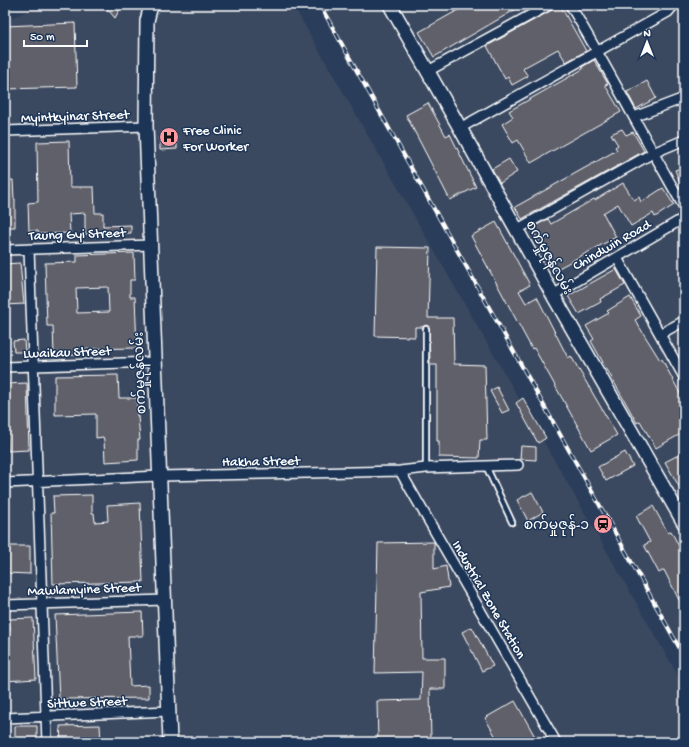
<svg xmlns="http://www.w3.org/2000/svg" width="689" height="747" viewBox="0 0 689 747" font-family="'Gochi Hand','Noto Sans Myanmar',sans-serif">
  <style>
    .built { fill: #3a4860 }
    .building { fill: #60606a; stroke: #fff; fill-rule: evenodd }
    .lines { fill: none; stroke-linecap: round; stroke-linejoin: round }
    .lane-casing { stroke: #fff; stroke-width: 8 }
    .street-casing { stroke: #fff; stroke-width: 12 }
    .secondary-casing { stroke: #fff; stroke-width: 16 }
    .lane { stroke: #1d3557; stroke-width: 4.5 }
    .street { stroke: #1d3557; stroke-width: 9 }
    .secondary { stroke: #1d3557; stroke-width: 13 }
    .rail-casing { stroke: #fff; stroke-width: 4 }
    .rail { stroke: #1d3557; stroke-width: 2.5; stroke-dasharray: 8; stroke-linecap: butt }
    .labels { text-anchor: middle; stroke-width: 3; stroke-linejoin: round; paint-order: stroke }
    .street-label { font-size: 14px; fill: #fff; stroke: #1d3557 }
    .poi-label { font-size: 14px; fill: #fff; stroke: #1d3557; text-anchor: start }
  </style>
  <rect width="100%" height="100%" fill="#2a3e5b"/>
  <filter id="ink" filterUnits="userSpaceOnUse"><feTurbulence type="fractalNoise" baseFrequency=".025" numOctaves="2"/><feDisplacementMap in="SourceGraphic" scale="8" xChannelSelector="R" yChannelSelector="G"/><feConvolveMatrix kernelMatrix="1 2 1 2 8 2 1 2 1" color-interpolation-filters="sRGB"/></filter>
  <g filter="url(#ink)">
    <!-- built -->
    <path class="built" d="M37 5H293L684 686V742H5V20L36 8Z
      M322 5H684V656L376 106Z"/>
    <!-- building -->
    <path class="building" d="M104 5H122L115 18Z
      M467 5H523L434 57 419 32Z
      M558 5H560L586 51 566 62 558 49 525 67 523 69 528 76 512 85 508 77 505 79 487 46 552 10Z
      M75 23 77 87 5 89V26Z
      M594 60 608 84 605 85 621 112 531 163 518 140 513 143 502 124 513 117 509 111 583 69 582 67Z
      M647 81 656 98 636 109 627 92Z
      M428 103 446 136 450 134 476 187 450 200 406 115Z
      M622 129 626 135 633 132 644 151 522 219 515 207 617 150 615 147 618 145 611 134Z
      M160 137H177V149L160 150Z
      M69 141 70 187H94L95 213H103V226L131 225V233L85 234V213L69 214 70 233 39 234 38 231H29L28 203 38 202 37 142Z
      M509 159 517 172 500 183 492 169Z
      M684 167V192L675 170Z
      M5 180H13L14 199H15V227H5Z
      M623 183 634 200 639 197 641 202 663 188 674 205 655 217 653 213 631 226 618 204 603 213 616 237 555 270 531 228 548 219 551 224 594 199 595 200Z
      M496 222 530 285 519 291 526 303 537 297 568 358 571 356 617 435 591 450 534 348 532 349 471 236Z
      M377 247 430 248 428 318H453L454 364 485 365 487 440H480L479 458 439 457V441H437V365H430L429 327 426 325 423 327H415V337L375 336Z
      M134 253 135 280H130V297H135L137 348 79 349V355L54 356 53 326H47L45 263 77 262V255ZM108 287 109 312 77 313 76 288Z
      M20 263 24 304 5 305V264Z
      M616 269 625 285 600 299 601 302 579 314 568 296Z
      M630 297 641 316 635 320 660 360 662 359 684 401V432L656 448 640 421 637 423 591 341 594 339 586 326 609 313 607 311Z
      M24 340 25 352H14L13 341Z
      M118 375 119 398H137V416H138L140 440H138V460L105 462 104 440 103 437 96 438V414L55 415V376Z
      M27 383 29 450 8 451 6 420 5 421V384Z
      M497 387 509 410 502 413 490 391Z
      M523 398 546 438 538 443 516 403Z
      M521 446 536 447V460L520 459Z
      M625 452 633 466 606 481 598 467Z
      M684 452V495L665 462Z
      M532 492 543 512 528 521 517 500Z
      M92 495V513H94L95 522 108 521 107 505 140 503 143 582 53 584 51 513H54L53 496Z
      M653 506 668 533 671 531 684 556V598L679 600 664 570 659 573 644 545 650 542 636 516Z
      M434 542V569L446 566 449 587 421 592 422 658H445V689H430L431 742H378L377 701 421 700 422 672 375 673 378 543Z
      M5 546H30V574L5 573Z
      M142 612 143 636H128L130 686 149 685V698L59 699 55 615Z
      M33 618 36 679 5 681V630H10L9 619Z
      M472 627 493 666 482 671 462 632Z
      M515 701 538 742H488L496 737 485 718Z
      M100 725 101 742H61L60 726Z
      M15 726H37V742H15Z"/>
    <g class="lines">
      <!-- lane casing -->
      <g class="lane-casing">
        <path id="lane" d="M426 329V468
          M486 466 512 522"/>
      </g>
      <!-- street casing -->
      <g class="street-casing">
        <path id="street" d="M570 5C610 71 645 140 684 207
          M428 71 549 5
          M634 117 684 98
          M460 128 668 12 674 5
          M5 131 146 126
          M516 230 653 153 684 140
          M29 249 47 742
          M5 250 151 245
          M617 258 684 377
          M553 295 684 218
          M660 334 684 321
          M5 367 155 362
          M400 471 556 742
          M5 483 159 476 400 471 426 468 518 465
          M5 605 165 600
          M5 718 169 711"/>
      </g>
      <!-- secondary casing -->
      <g class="secondary-casing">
        <path id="secondary" d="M153 5 150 9 147 21 146 126 170 742
          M390 5 460 128 553 295 684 523"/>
      </g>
      <!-- lane -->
      <use href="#lane" class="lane"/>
      <!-- street -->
      <use href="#street" class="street"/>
      <!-- secondary -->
      <use href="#secondary" class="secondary"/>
      <!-- rail casing -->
      <g class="rail-casing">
        <path id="rail" d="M320 5 684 656"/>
      </g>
      <!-- rail -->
      <use href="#rail" class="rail"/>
    </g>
  </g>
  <!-- icons -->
  <defs>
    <g id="hospital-disc" transform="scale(1)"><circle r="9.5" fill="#ff9aa2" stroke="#1d3557"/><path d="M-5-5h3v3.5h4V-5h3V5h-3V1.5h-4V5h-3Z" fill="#111"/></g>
    <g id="station-disc" transform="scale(1)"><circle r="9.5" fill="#ff9aa2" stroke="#1d3557"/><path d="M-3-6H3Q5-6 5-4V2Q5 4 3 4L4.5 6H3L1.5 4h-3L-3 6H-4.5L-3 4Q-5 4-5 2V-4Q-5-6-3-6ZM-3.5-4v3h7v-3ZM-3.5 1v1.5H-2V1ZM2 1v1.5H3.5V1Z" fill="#111"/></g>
  </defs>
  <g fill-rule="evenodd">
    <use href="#hospital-disc" x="169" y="137"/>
    <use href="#station-disc" x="603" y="524"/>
  </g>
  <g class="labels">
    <!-- street labels -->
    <g class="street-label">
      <text transform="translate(75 115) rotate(-2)" y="5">Myintkyinar Street</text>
      <text transform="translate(77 233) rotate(-2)" y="5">Taung Gyi Street</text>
      <text transform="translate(611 244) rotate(-30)" y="5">Chindwin Road</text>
      <text transform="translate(550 257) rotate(61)" y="5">စက်မှုဇုန်လမ်း</text>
      <text transform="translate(67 351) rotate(-2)" y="5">Lwaikau Street</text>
      <text transform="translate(139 373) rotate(-92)" y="5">စက်မှုဇုန်လမ်း</text>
      <text transform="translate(261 460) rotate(-1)" y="5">Hakha Street</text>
      <text transform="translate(84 588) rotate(-2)" y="5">Mawlamyine Street</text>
      <text transform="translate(490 599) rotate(60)" y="5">Industrial Zone Station</text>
      <text transform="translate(87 701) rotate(-2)" y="5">Sittwe Street</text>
    </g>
    <!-- poi labels -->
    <g class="poi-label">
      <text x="183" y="134">Free Clinic<tspan x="183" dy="16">For Worker</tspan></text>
      <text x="589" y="529" text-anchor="end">စက်မှုဇုန်-၁</text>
    </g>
  </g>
  <!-- margin -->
  <rect width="689" height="747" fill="none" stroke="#1d3557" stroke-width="20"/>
  <rect x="10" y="10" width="669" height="727" fill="none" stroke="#fff" stroke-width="1.5" filter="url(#ink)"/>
  <!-- north arrow -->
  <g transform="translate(647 42)" stroke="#1d3557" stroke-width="3" paint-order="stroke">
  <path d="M0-3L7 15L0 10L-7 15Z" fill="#ffffff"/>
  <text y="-6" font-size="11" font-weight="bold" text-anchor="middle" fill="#ffffff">N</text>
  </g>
  <!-- scale -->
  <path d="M24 40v6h63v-6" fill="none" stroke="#ffffff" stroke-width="2"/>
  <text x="30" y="40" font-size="12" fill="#ffffff" stroke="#1d3557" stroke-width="3" paint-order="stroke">50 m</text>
</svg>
